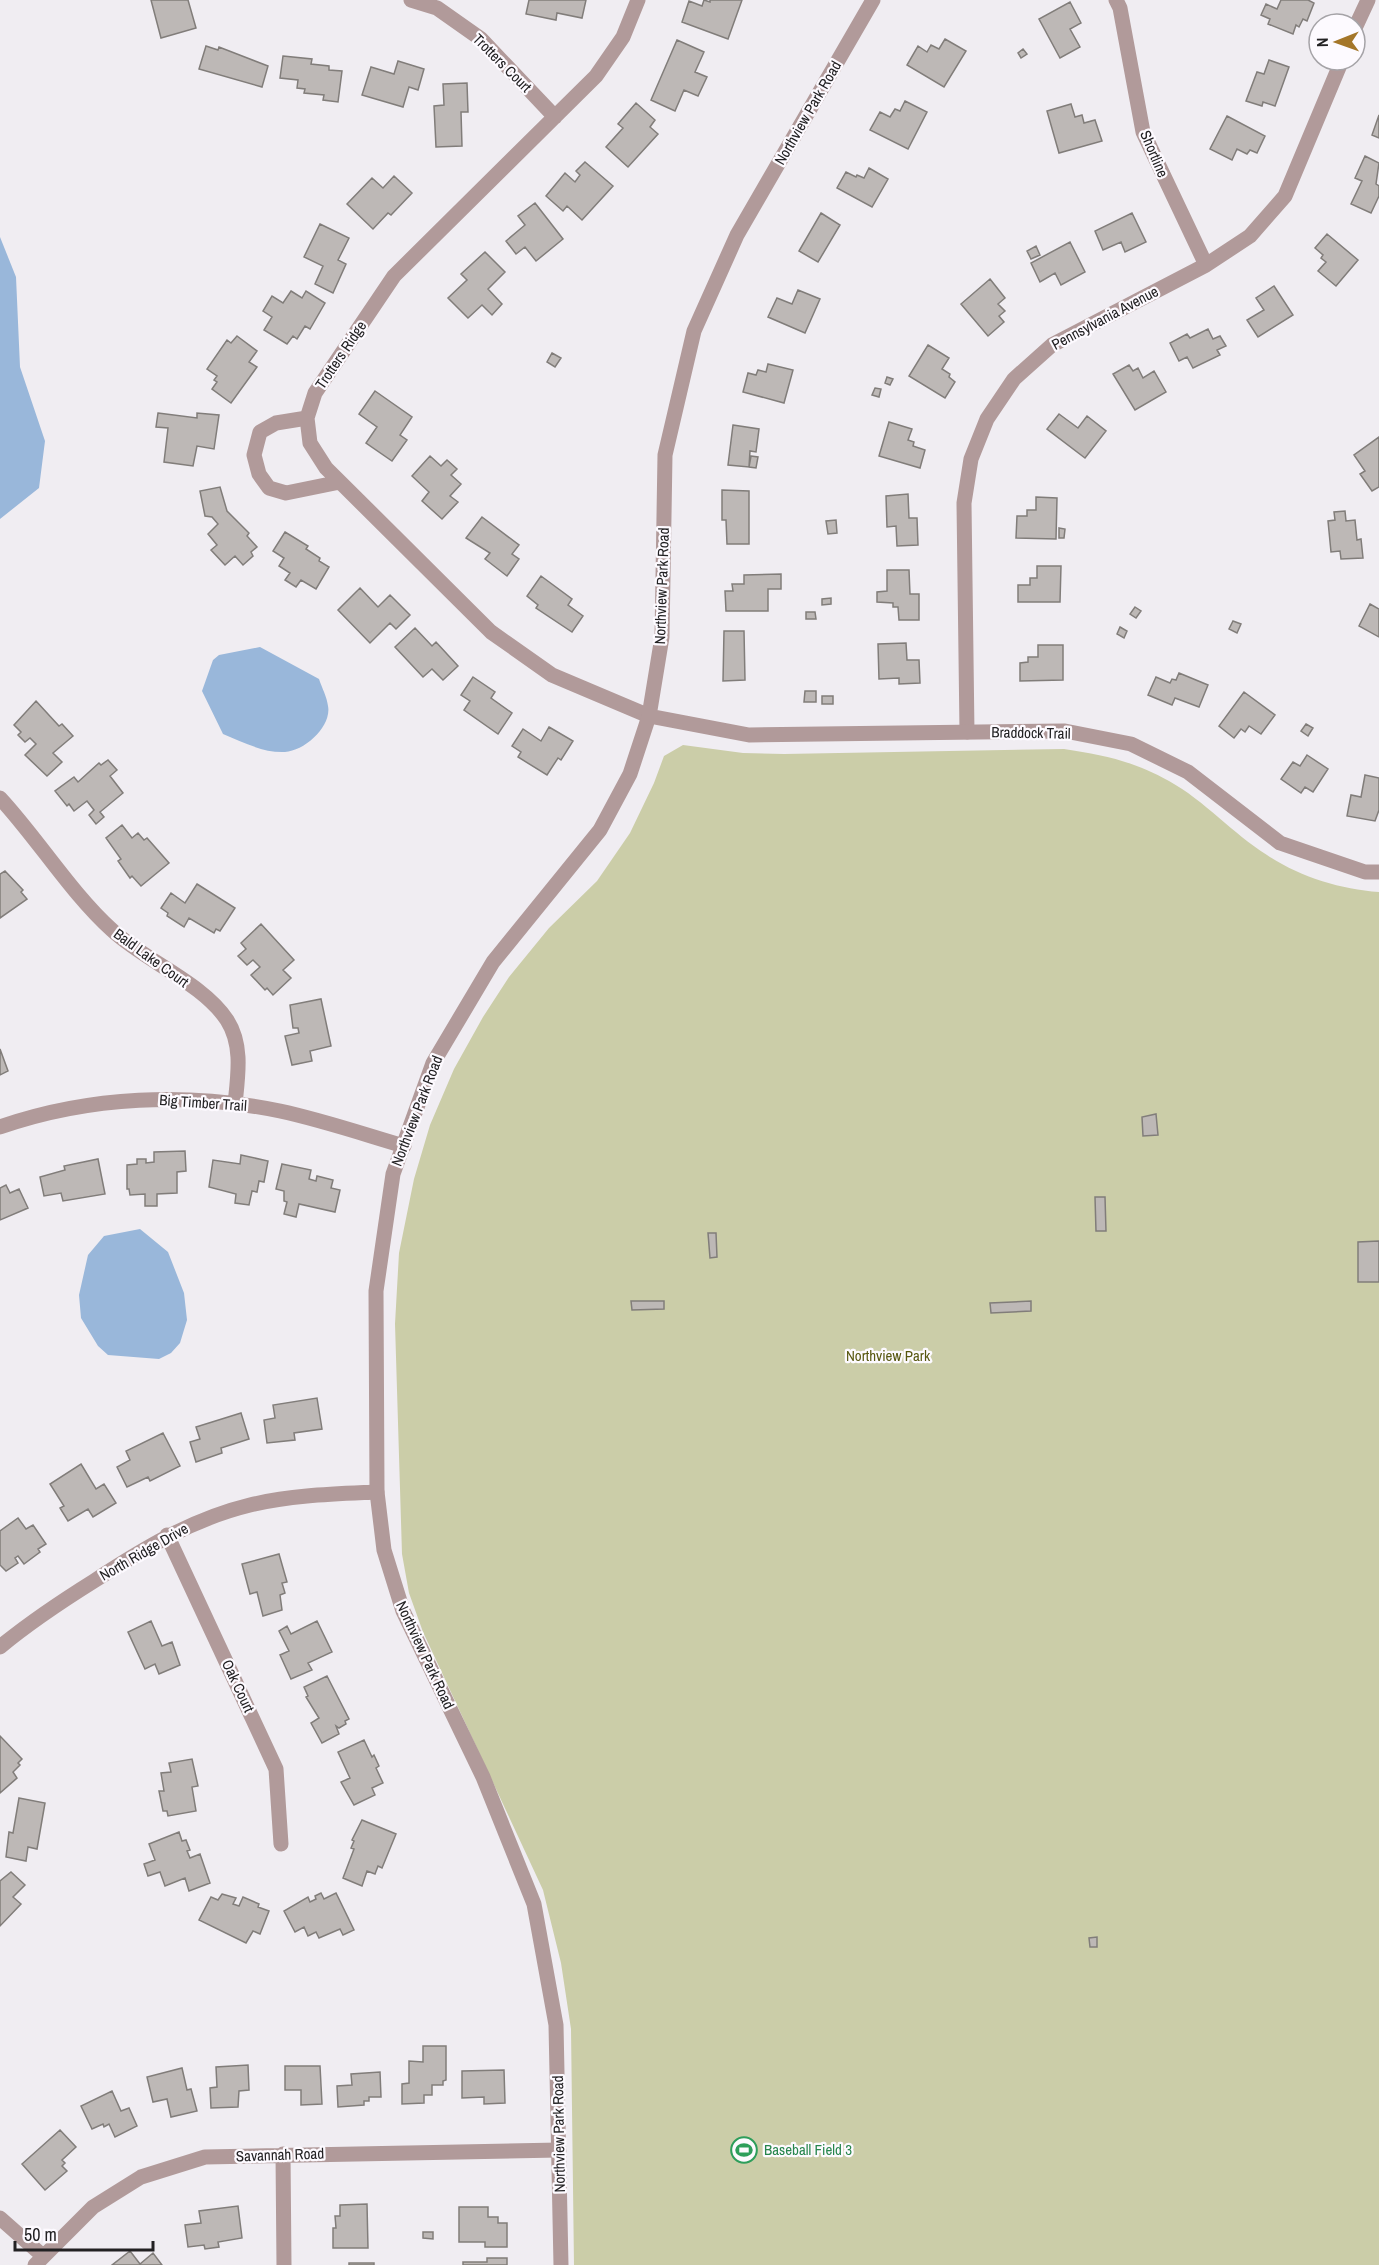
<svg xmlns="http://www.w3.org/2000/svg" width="1379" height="2265" viewBox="0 0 1379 2265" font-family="'Archivo Narrow',sans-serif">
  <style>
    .green { fill: #cbcda8 }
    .water { fill: #99b7da }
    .building { fill: #bdb8b6; stroke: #817d7a; stroke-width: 1.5 }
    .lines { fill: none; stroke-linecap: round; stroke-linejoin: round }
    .minor { stroke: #b19a9a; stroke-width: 15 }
    .tertiary { stroke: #b19a9a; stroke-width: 15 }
    .labels { text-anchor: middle; stroke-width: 4.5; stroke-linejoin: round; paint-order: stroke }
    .street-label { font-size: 15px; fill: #222123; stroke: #fdfaff }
    .park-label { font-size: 15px; fill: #57570f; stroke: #fdfaff }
    .leisure-label { font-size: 15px; fill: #27864d; stroke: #fdfaff; text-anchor: start }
  </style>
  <rect width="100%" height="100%" fill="#f0edf2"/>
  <!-- green -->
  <path class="green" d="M683 745 743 753 784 754 1064 749C1104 755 1133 761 1169 781 1205 801 1232 833 1267 855 1300 877 1340 889 1379 892V2265H574L571 2029 561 1963 543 1890 423 1632 409 1593 402 1554 395 1324 399 1253 414 1179 430 1125 454 1069 483 1017 509 977 549 928 597 881 630 833 654 783 664 756Z"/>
  <!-- water -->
  <path class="water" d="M0 237 16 277 20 367 45 441 39 488 0 519Z
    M260 647 319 679C322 688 327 697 328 706 332 726 305 751 285 752 263 753 243 742 223 734L202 691 213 660 219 655Z
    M140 1229 168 1252 184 1293 187 1320 180 1343 171 1353 159 1359 108 1355 98 1346 81 1318 79 1295 88 1255 104 1236Z"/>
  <!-- building -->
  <path class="building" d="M151 0H188L196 28 161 38Z
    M529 0H586L582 18 557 13 556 20 526 14Z
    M704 0 710 2V0H742L728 39 682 22 689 1 702 6Z
    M1281 0H1308L1314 3 1307 21 1303 19 1299 27 1296 25 1293 34 1268 24 1270 19 1261 15 1266 4 1277 9Z
    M1070 2 1081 23 1070 29 1080 47 1060 58 1039 19Z
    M945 39 966 51 944 87 907 65 918 46 927 52 931 45 939 49Z
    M677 40 704 52 695 72 707 77 698 96 684 90 675 111 651 100Z
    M206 46 218 50 219 47 268 66 262 87 199 69Z
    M1023 49 1027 54 1021 58 1018 53Z
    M283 56 312 59 311 64 329 66V70L342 71 338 102 323 100 324 95 304 93 305 89 297 88 298 80 280 78Z
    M1269 60 1289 67 1275 106 1263 102 1262 106 1246 101 1257 72 1264 74Z
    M398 61 424 69 418 90 409 87 403 107 362 95 371 67 394 74Z
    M467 83 468 112H461L462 146 436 147 434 106 444 105 443 84Z
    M905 101 927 112 908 149 870 130 880 112 890 117 895 109 900 111Z
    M636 103 655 120 650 127 658 134 628 167 606 147 623 128 618 124Z
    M1071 104 1075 117 1082 115 1084 123 1095 120 1102 141 1059 153 1047 111Z
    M1379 115V138L1372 135Z
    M1227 116 1265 136 1257 153 1250 150 1247 154 1237 149 1232 160 1210 149Z
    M1365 156 1379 163 1376 184 1379 186V196L1371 213 1351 204 1362 181 1355 178Z
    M585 162 613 186 582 220 567 206 563 211 546 196 565 173 575 182 580 175 576 171Z
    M869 168 888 179 872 207 837 188 846 172 856 177 857 175 864 178Z
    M394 176 412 193 391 215 388 213 373 229 347 204 372 178 383 188Z
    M535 203 563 239 536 261 525 247 516 254 506 241 525 225 518 216Z
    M821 213 840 225 818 262 799 251Z
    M1132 213 1146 242 1125 252 1121 242 1103 250 1095 231Z
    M320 224 349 238 338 260 346 264 333 293 315 284 323 266 304 257Z
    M1327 234 1358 260 1336 286 1318 271 1326 262 1321 258 1323 255 1315 248Z
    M1070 242 1085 272 1061 285 1055 273 1040 282 1031 263Z
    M1036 246 1040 255 1031 259 1027 251Z
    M485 252 505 272 488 289 502 304 492 315 482 305 468 318 448 298 467 280 461 274Z
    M990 279 1005 298 998 304 1005 311 999 316 1004 322 988 336 961 304Z
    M1274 286 1293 315 1258 337 1247 320 1264 310 1256 298Z
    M798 290 820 299 805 333 768 317 777 298 792 304Z
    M291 291 302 298 306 291 325 303 310 329 305 326 297 339 293 336 287 344 264 330 272 317 263 311 272 296 283 303Z
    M1208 329 1213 339 1220 336 1226 346 1217 350 1220 355 1193 368 1187 357 1179 361 1170 343 1187 334 1190 338Z
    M237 336 257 351 249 362 257 367 231 403 212 389 217 382 214 380 217 376 207 369 227 340 231 343Z
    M928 345 949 358 942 369 950 374 949 377 955 382 945 398 909 376Z
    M552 353 561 358 555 367 547 362Z
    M768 364 793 370 784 403 743 392 748 373 756 375 758 370 766 372Z
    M1129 365 1133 371 1138 368 1143 378 1154 371 1166 392 1135 410 1113 374Z
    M887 377 893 379 890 385 885 383Z
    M875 388 881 389 879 397 872 395Z
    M375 391 412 417 400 435 407 440 392 461 366 443 377 427 359 414Z
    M158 413 197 418V413L219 415 214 449 197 446 193 466 164 462 168 428 156 427Z
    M1059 414 1078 428 1087 416 1106 431 1085 458 1047 429Z
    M889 422 912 429 908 440 914 442 913 446 925 450 920 468 879 456Z
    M733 425 759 429 756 452 750 451 749 467 728 465Z
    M1379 437V487L1372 491 1360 474 1365 471 1354 455Z
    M430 456 441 466 447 460 457 469 451 475 461 484 450 496 458 502 442 519 422 501 429 492 412 476Z
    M751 456 758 457 756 468 749 467Z
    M220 487 227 511 249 533 247 536 257 547 251 552 253 556 243 565 235 556 225 565 211 550 217 545 208 534 218 524 212 517 205 516 200 491Z
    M722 490 749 491V544H727L726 520H722Z
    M908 494 909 518H917L918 545 897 546 896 526 887 527 886 496Z
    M1036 497 1057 498 1056 539 1016 538 1017 516H1027V510H1036Z
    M1345 511 1346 521 1355 520 1357 540 1361 539 1363 558 1341 559 1340 551 1331 552 1328 521 1335 520 1334 512Z
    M482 517 519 545 512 554 519 559 507 576 485 559 490 553 466 538Z
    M836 520 837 533 828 534 826 521Z
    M1059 528 1065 529 1064 538H1059Z
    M285 532 308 546 306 549 320 558 319 561 329 567 316 589 301 580 296 587 285 580 290 573 279 566 284 558 273 551Z
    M1037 566H1061L1060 602H1018V585H1030V578H1037Z
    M887 570H909L910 594H919V620H899L898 607H893V603L877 602V592L887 591Z
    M781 574V589H768V611H726L725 591H733L732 584H744V575Z
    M541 576 572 599 568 605 583 616 572 632 536 608 538 605 527 596Z
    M360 588 378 607 390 595 410 615 396 629 390 623 370 643 338 610Z
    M831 598V604L822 605V599Z
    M1370 604 1379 609V637L1359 626Z
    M1135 607 1141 611 1136 618 1130 614Z
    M806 612H815L816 619H806Z
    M1233 621 1241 624 1237 633 1229 629Z
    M1120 627 1127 631 1124 638 1117 634Z
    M415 628 432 646 436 642 458 666 443 680 432 669 423 677 395 647Z
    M724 631H744L745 680 723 681Z
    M906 643 907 660H919L920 683 899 684V678L879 679 878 644Z
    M1038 645H1063V680L1020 681V663L1028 662V657H1038Z
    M1179 673 1208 685 1199 707 1175 698 1172 705 1148 695 1156 677 1170 683 1172 679 1176 680Z
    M473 677 495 692 491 698 512 713 498 734 464 710 470 701 461 695Z
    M805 691H816V702H804Z
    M1244 692 1275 715 1261 734 1249 726 1245 732 1241 729 1234 738 1219 726Z
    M822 696H833V704H822Z
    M36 701 59 726 62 724 73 736 53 753 62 762 47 776 25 755 36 744 30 738 25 742 18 735 21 732 14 725Z
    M1306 724 1313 728 1308 736 1301 731Z
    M549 727 573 741 561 760 558 758 547 775 518 757 521 752 512 746 523 729 541 741Z
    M1307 755 1328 769 1313 792 1305 787 1301 793 1281 779 1293 762 1300 766Z
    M108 760 117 770 110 776 123 793 100 812 104 817 96 824 89 815 94 810 87 801 74 811 69 804 67 806 55 791 74 777 78 782 99 763 101 765Z
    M1365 775 1379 778V810L1375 821 1347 816 1351 795 1361 797Z
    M122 825 132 838 138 833 144 840 147 838 169 863 141 886 132 876 130 878 118 861 121 859 106 838Z
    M5 871 23 890 21 892 27 899 0 918V874Z
    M197 884 235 908 220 931 216 929 214 933 189 918 184 927 167 916 168 913 161 908 171 893 185 903Z
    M261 924 294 960 283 970 291 978 273 995 267 988 265 990 251 975 260 967 253 960 247 965 238 956 246 949 241 943Z
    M321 999 331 1046 310 1051 312 1061 292 1065 285 1036 299 1033 298 1028H293L290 1005Z
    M0 1049 8 1071 0 1075Z
    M1156 1114 1158 1135 1143 1136 1142 1117Z
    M185 1151 186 1171 177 1172V1193L157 1194V1206H145V1194L130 1195 129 1189H127V1165L137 1164V1159H146V1163L154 1162V1152Z
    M241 1155 268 1161 264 1182 259 1181 257 1192 252 1191 249 1205 235 1203 236 1194 209 1187 213 1160 240 1164Z
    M98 1159 105 1194 63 1201 61 1193 44 1196 40 1177 65 1170 64 1166Z
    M282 1164 311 1170 309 1179 316 1181 317 1176 333 1180 331 1188 340 1190 335 1212 299 1204 296 1217 284 1214 287 1202 284 1201V1191L276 1189Z
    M6 1185 10 1193 19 1189 28 1208 0 1220V1188Z
    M1095 1197H1105L1106 1231H1096Z
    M708 1233H716L717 1257 710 1258Z
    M1379 1241V1282H1358V1242Z
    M631 1301H664V1309L632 1310Z
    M1031 1301V1311L991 1313 990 1303Z
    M317 1398 322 1429 294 1433 295 1440 267 1443 264 1420 275 1418 273 1405Z
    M241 1413 249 1439 221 1448 222 1453 196 1462 190 1442 200 1439 196 1427Z
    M163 1433 180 1466 150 1481 148 1477 127 1487 117 1467 130 1460 126 1451Z
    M81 1464 96 1489 104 1484 116 1503 93 1517 88 1509 68 1521 60 1508 64 1506 50 1484Z
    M18 1518 26 1529 33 1525 46 1544 38 1549 40 1552 24 1564 18 1556 15 1558 18 1563 6 1571 0 1565V1531Z
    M279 1554 287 1582 282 1583 285 1593 280 1595 282 1610 263 1616 257 1592 250 1594 242 1564Z
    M151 1621 162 1646 172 1642 180 1665 159 1674 155 1664 145 1669 128 1632Z
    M317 1621 332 1652 308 1663 312 1670 291 1679 280 1655 289 1651 279 1631 287 1626 291 1634Z
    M327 1676 349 1719 345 1721 346 1724 339 1728 336 1726 339 1734 322 1743 311 1723 319 1718 306 1697 308 1696 304 1687Z
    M0 1736 22 1759 18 1763 20 1765 13 1772 17 1778 0 1793Z
    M364 1740 372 1757 374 1755 379 1766 376 1768 383 1783 372 1788 375 1795 354 1805 341 1782 350 1778 338 1752Z
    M192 1759 198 1786 192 1787 196 1811 168 1816 167 1811H163L159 1791H164L161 1773 171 1772 169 1763Z
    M19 1798 45 1803 37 1849 28 1847 26 1861 6 1857 9 1832 13 1833Z
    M362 1820 396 1834 382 1868 378 1866 375 1874 367 1871 362 1886 343 1878 354 1849 351 1848 354 1841 352 1840Z
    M179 1832 182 1841 186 1840 190 1850 187 1851 190 1858 200 1854 210 1883 189 1891 185 1878 165 1886 160 1872 148 1876 144 1864 155 1860 149 1844Z
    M11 1872 25 1885 13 1897 21 1904 0 1926V1881Z
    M321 1893 324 1899 336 1893 354 1930 343 1935 340 1929 319 1938 316 1932 308 1936 304 1927 295 1932 284 1911 308 1897 310 1902 316 1899 315 1896Z
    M222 1894 236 1898 233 1904 239 1906 243 1897 259 1904 258 1907 269 1911 260 1934 253 1931 246 1943 199 1920 211 1897 218 1900Z
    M1097 1937V1947H1090L1089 1938Z
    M423 2046H446V2080L443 2081V2085H432V2095H424V2103L402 2104V2084L409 2083V2061L423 2062Z
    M248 2065 249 2090 239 2091 238 2107 211 2108 210 2088 217 2087 216 2067Z
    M285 2066H320L322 2104 301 2105V2090H285Z
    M182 2068 187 2090 191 2089 197 2111 171 2117 167 2099 153 2102 147 2077Z
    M504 2070 505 2103 484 2104V2097L462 2098V2071Z
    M380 2072 381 2097H369V2101H364V2105L338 2107 337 2086 352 2085 351 2074Z
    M112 2091 121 2111 129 2108 137 2126 115 2137 109 2124 104 2127 103 2124 92 2129 81 2106Z
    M60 2130 76 2147 62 2160 65 2163 62 2166 67 2171 45 2190 22 2164Z
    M367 2204 368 2248H333V2228H336L335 2216H340V2205Z
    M238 2206 242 2238 218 2242 219 2247 205 2249 204 2245 188 2247 185 2225 201 2223 199 2211Z
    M459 2207H488V2217H498V2223H507V2247H485V2242H459Z
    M423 2232H433V2239L423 2238Z
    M130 2251 140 2264 153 2253 162 2265H112Z
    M487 2258H507V2265H463V2262H487Z
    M349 2263H374V2265H349Z"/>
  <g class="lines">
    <!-- minor -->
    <path class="minor" d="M411 0 437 8 481 39 555 117
      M638 0 623 37 596 76 394 276 315 393 307 418 310 443 326 468 491 632 552 675 649 716
      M1116 0 1120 8 1143 132 1206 265
      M1355 28 1368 0
      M307 418 276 423 260 432 254 455 259 474 269 488 286 493 340 482
      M967 732 964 503 971 459 987 419 1014 379 1052 345 1206 265 1250 236 1285 196 1342 60
      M0 798C38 839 71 893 112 930 145 961 203 983 227 1020 243 1045 238 1075 235 1104
      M0 1127C89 1096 188 1092 280 1111 322 1120 363 1134 404 1146
      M167 1535 276 1769 281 1844
      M0 1647C29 1623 62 1601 94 1581 143 1549 192 1519 250 1505 292 1495 335 1494 377 1492
      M283 2154 284 2265
      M0 2218 43 2256
      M35 2265 93 2207 141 2177 205 2157 559 2150"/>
    <!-- tertiary -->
    <path class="tertiary" d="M649 716 749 735 1065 731 1131 744 1188 772 1280 843 1365 872H1379
      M561 2265 556 2025 534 1904 483 1777 403 1611 384 1550 377 1492 376 1291 393 1174 433 1063 493 962 600 830 630 774 649 716 662 637 665 455 694 331 737 235 873 0"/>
  </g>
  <!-- icons -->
  <defs>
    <g id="stadium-ring" transform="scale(1.35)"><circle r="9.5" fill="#fdfaff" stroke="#2e9e5b" stroke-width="1.5"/><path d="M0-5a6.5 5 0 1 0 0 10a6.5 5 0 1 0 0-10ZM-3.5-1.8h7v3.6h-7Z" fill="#2e9e5b"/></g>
  </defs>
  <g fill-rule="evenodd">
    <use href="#stadium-ring" x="744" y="2150"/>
  </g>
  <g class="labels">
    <!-- street labels -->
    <g class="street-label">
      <text transform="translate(502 63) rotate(45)" y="5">Trotters Court</text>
      <text transform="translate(808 113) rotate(-60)" y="5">Northview Park Road</text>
      <text transform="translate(1154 154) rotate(67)" y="5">Shortline</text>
      <text transform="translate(1105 318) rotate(-28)" y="5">Pennsylvania Avenue</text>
      <text transform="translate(341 355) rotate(-56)" y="5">Trotters Ridge</text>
      <text transform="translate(662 586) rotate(-88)" y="5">Northview Park Road</text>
      <text transform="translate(1031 733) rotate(1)" y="5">Braddock Trail</text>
      <text transform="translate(151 958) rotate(36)" y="5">Bald Lake Court</text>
      <text transform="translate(203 1103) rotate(4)" y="5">Big Timber Trail</text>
      <text transform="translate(417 1111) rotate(-69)" y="5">Northview Park Road</text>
      <text transform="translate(144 1552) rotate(-30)" y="5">North Ridge Drive</text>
      <text transform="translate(425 1655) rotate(65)" y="5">Northview Park Road</text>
      <text transform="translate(238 1686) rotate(65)" y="5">Oak Court</text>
      <text transform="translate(559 2134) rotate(-91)" y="5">Northview Park Road</text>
      <text transform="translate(280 2155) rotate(-2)" y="5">Savannah Road</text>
    </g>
    <!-- park labels -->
    <g class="park-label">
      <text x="888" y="1361">Northview Park</text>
    </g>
    <!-- leisure labels -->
    <g class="leisure-label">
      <text x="764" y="2155">Baseball Field 3</text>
    </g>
  </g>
  <!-- north arrow -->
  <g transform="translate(1337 42) rotate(269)"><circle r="28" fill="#fdfaff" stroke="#a5a3a7" stroke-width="1.5"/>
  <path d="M0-4.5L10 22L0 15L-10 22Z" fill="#a47629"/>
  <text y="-9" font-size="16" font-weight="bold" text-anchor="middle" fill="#222123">N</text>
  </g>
  <!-- scale -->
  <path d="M15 2241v9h138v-9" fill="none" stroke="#222123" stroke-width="3"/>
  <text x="24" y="2241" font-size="18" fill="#222123" stroke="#fdfaff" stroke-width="4.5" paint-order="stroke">50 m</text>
</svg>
